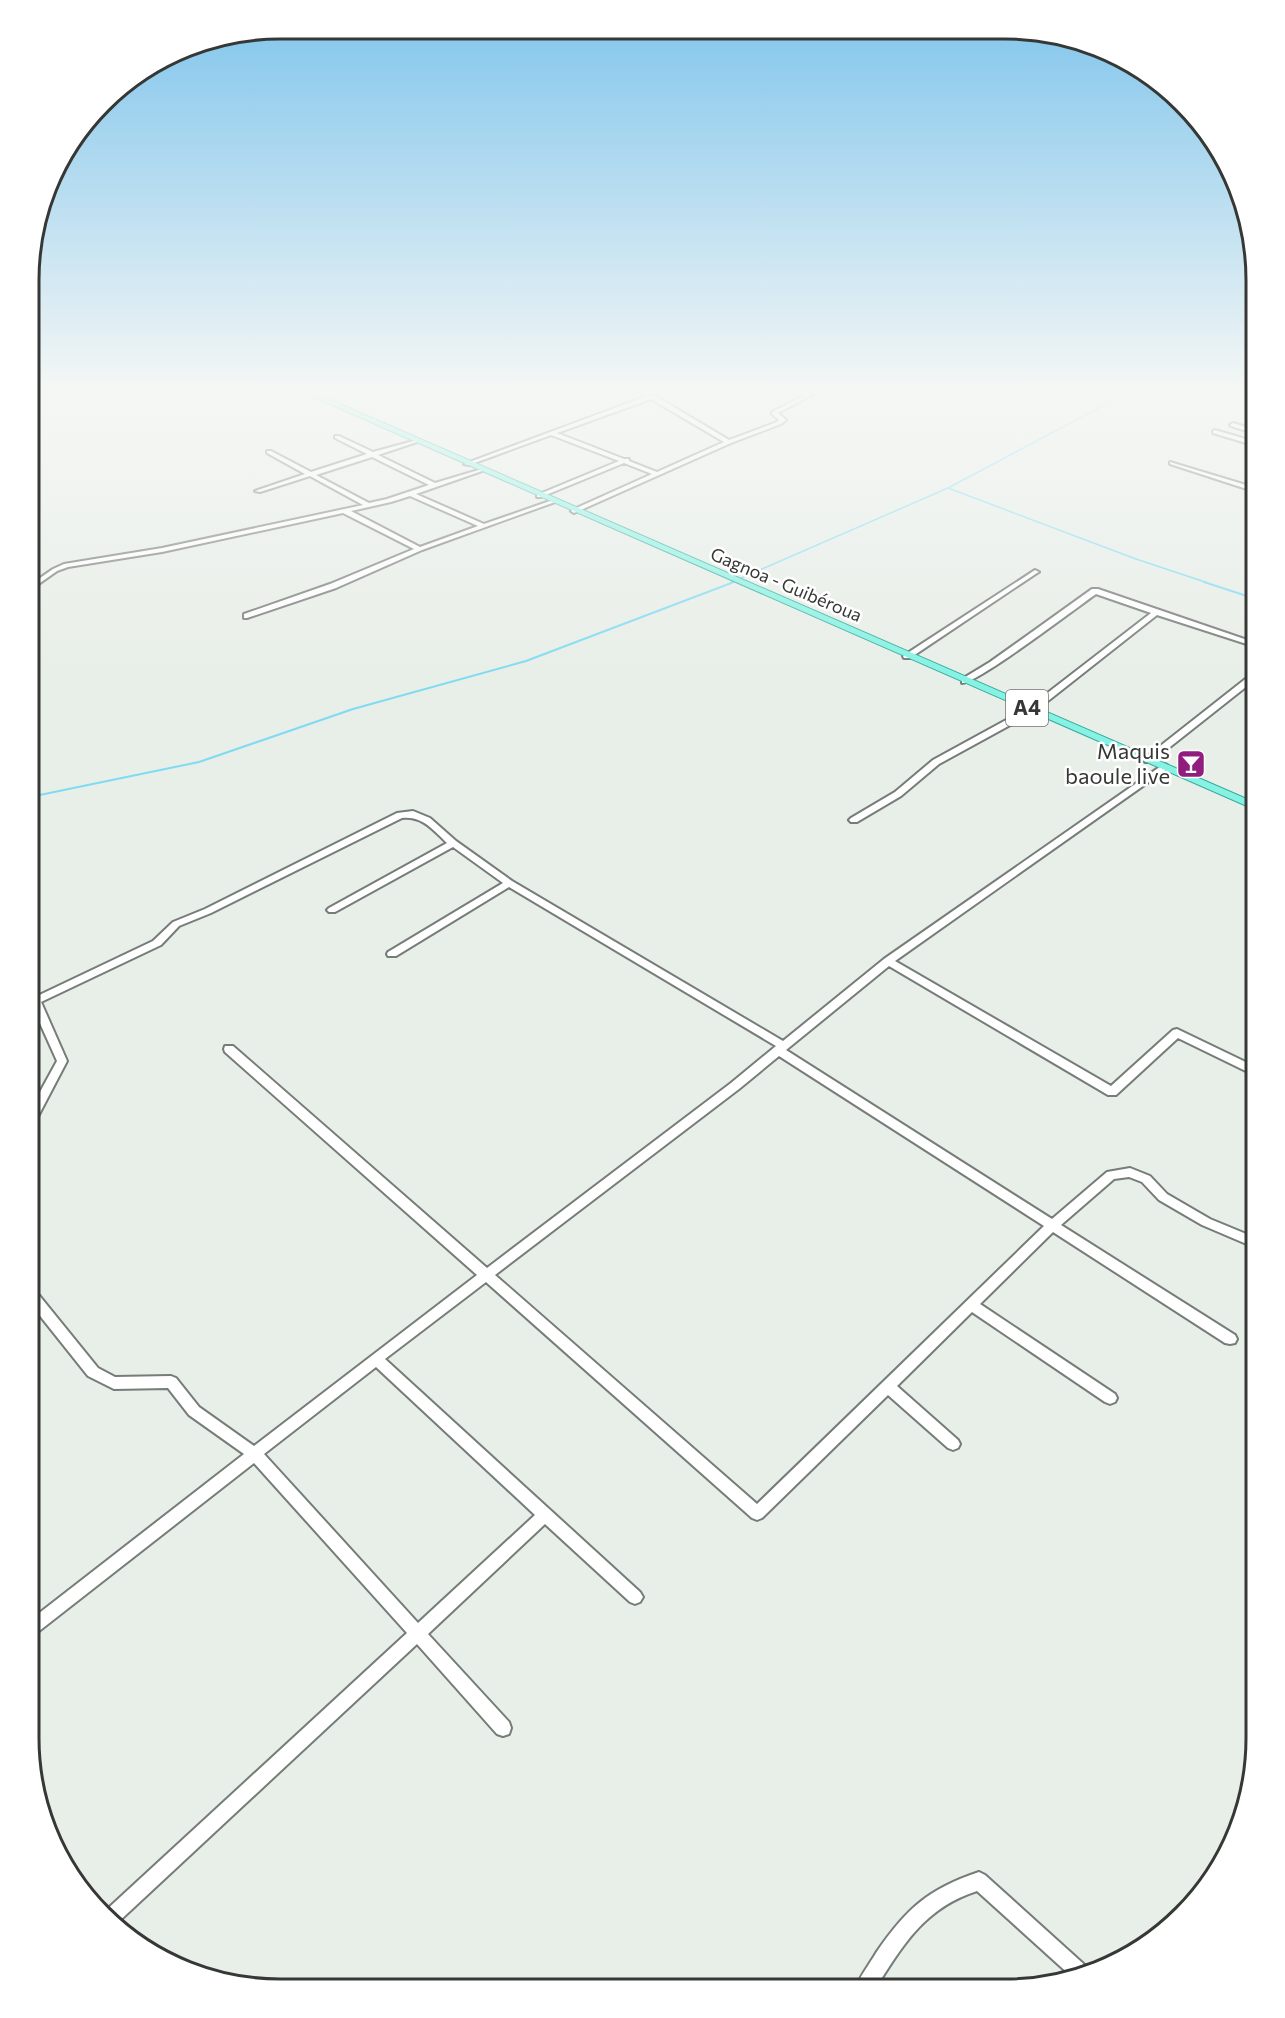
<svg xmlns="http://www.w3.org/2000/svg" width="1285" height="2018" viewBox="0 0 1285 2018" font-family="Commissioner,sans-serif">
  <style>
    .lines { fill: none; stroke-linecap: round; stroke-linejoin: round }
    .stream-far1 { stroke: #80dbf2; stroke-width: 1.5 }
    .stream { stroke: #80dbf2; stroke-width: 2 }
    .minor-casing { stroke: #767c77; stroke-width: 4 }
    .major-casing { stroke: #35ab9b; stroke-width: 2 }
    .minor { fill: #fff; fill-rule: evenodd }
    .major { fill: #86f2e3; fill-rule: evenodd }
    .labels { text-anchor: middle; stroke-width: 5; stroke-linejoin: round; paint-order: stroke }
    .far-street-label { font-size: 18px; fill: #363836; stroke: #fff }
    .shield { fill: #fff; stroke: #727472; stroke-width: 1.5 }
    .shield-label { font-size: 21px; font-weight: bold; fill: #363836 }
    .poi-label { font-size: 22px; fill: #363836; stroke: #fff; text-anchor: end }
    .rim { fill: none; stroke: #363836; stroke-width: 3 }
  </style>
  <rect width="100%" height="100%" fill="#e8eee8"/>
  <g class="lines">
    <!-- stream-far1 -->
    <path class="stream-far1" d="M948 488 1136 559 1208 583
      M730 583 948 488 1131 391"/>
    <!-- stream -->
    <path class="stream" d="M1204 582 1256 599
      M30 797 199 762 353 709 526 661 734 582"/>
    <!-- minor casing -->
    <g class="minor-casing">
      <path id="minor" d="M640 391H647L729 440 777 422 779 420 772 414V412L805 395 801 391H808L812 395 778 413 786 420 781 424 731 443 574 513 571 511 572 510 652 474 624 463 541 497H537V495L619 461 551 435 469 465 464 464 647 396ZM651 399 724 442 657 472 629 461V459H624L557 433Z
        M1233 423 1256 430V434L1231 426 1230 425Z
        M1215 430 1256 442V446L1213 433V431Z
        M335 436H339L373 452 417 440V442L378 455 435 483 482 469V471L416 494 484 524 550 501 555 502 422 550 336 588 247 618H244V614L330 584 414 549 343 513 162 552 68 567 57 571 30 590V585L53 569 64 564 162 548 363 505 310 476 260 492 255 491 305 474 267 453V451H271L311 472 367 454 335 438ZM372 457 429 485 387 499 369 503 316 475ZM410 496 478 526 420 547 351 511 391 502Z
        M1170 462 1256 488V492L1170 464Z
        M1035 570 1039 572 1037 573 910 658H904L903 656Z
        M1092 589H1098L1256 643V647L1157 615 1034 712 939 764 901 796 857 822H851L849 820 851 818 895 792 933 760 1028 708 1151 613 1096 594C1076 608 978 683 962 683V679L990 662Z
        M1253 673H1256V679L1151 762H1145V758Z
        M1164 764 1167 765V769L895 961 1111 1086 1173 1030 1177 1029 1256 1067V1076L1178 1038 1116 1095H1108L889 966 786 1050 1052 1219 1107 1172 1130 1168 1150 1176 1167 1194 1210 1219 1256 1238V1248L1202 1225 1159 1200 1142 1182 1129 1177 1114 1179 1061 1225 1235 1335 1237 1339 1235 1343 1230 1344 1225 1343 1053 1232 980 1304 1115 1394 1117 1398 1115 1402 1110 1404 1105 1402 972 1312 897 1386 958 1440 960 1444 958 1448 953 1450 948 1448 888 1395 762 1518 757 1520 752 1518 486 1282 385 1359 640 1592 643 1597 640 1602 635 1604 630 1602 545 1524 428 1634 509 1722 511 1728 509 1734 503 1736 497 1734 417 1644 115 1925 103 1913 407 1633 254 1463 34 1635 29 1637V1621L244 1454 189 1415 168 1388 114 1389 88 1376 29 1302V1288L34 1289 98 1368 115 1377 171 1376 176 1378 199 1407 254 1446 477 1275 225 1052 224 1049 225 1046H233L487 1268 731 1083 776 1046 509 887 396 956H388L387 954 388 952 503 883 453 847 335 912H329L327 910 329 908 447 843C433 830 423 816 402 818L211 913 179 926 161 945 41 1002 67 1061 33 1126 29 1127V1112L57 1061 30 1001 31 999 153 941 173 922 205 909 397 813 413 811 430 818 456 841 512 881 783 1041 884 959ZM779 1056 1044 1226 757 1504 495 1275 739 1089ZM376 1367 535 1515 418 1623 264 1454Z
        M979 1872 985 1875 1088 1968 1090 1972 1071 1976 977 1891C924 1908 903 1945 875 1989H855C860 1976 869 1965 876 1953 906 1909 928 1889 979 1872Z"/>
    </g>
    <!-- major casing -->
    <g class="major-casing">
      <path id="major" d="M300 391H310L1256 803V810Z"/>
    </g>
    <!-- minor -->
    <use href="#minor" class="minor"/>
    <!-- major -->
    <use href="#major" class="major"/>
  </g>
  <!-- sky -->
  <linearGradient id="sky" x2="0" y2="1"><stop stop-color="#7ec4ec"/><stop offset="0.58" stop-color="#f5f7f5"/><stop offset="1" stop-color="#f5f7f5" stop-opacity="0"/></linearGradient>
  <rect width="1285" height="674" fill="url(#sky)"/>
  <!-- icons -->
  <defs>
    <g id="bar-square" transform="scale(1.5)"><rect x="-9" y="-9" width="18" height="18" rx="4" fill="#911e7e" stroke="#fff"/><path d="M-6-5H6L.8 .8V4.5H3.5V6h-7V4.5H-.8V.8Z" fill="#fff"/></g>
  </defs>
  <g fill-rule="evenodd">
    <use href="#bar-square" x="1191" y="764"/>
  </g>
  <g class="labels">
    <!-- far-street labels -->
    <g class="far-street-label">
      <text transform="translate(786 585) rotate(23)" y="6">Gagnoa - Guibéroua</text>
    </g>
    <!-- shield labels -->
    <rect class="shield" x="1006" y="690" width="42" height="36" rx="4.5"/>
    <g class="shield-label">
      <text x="1027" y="715">A4</text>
    </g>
    <!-- poi labels -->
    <g class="poi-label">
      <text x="1170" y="759">Maquis<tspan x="1170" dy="25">baoule live</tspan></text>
    </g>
  </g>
  <!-- crop -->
  <path d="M0 0H1285V2018H0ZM280 39H1005A241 241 0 0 1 1246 280V1738A241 241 0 0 1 1005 1979H280A241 241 0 0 1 39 1738V280A241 241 0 0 1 280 39Z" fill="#fff" fill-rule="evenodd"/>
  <path class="rim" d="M280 39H1005A241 241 0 0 1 1246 280V1738A241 241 0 0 1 1005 1979H280A241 241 0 0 1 39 1738V280A241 241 0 0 1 280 39Z"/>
</svg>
